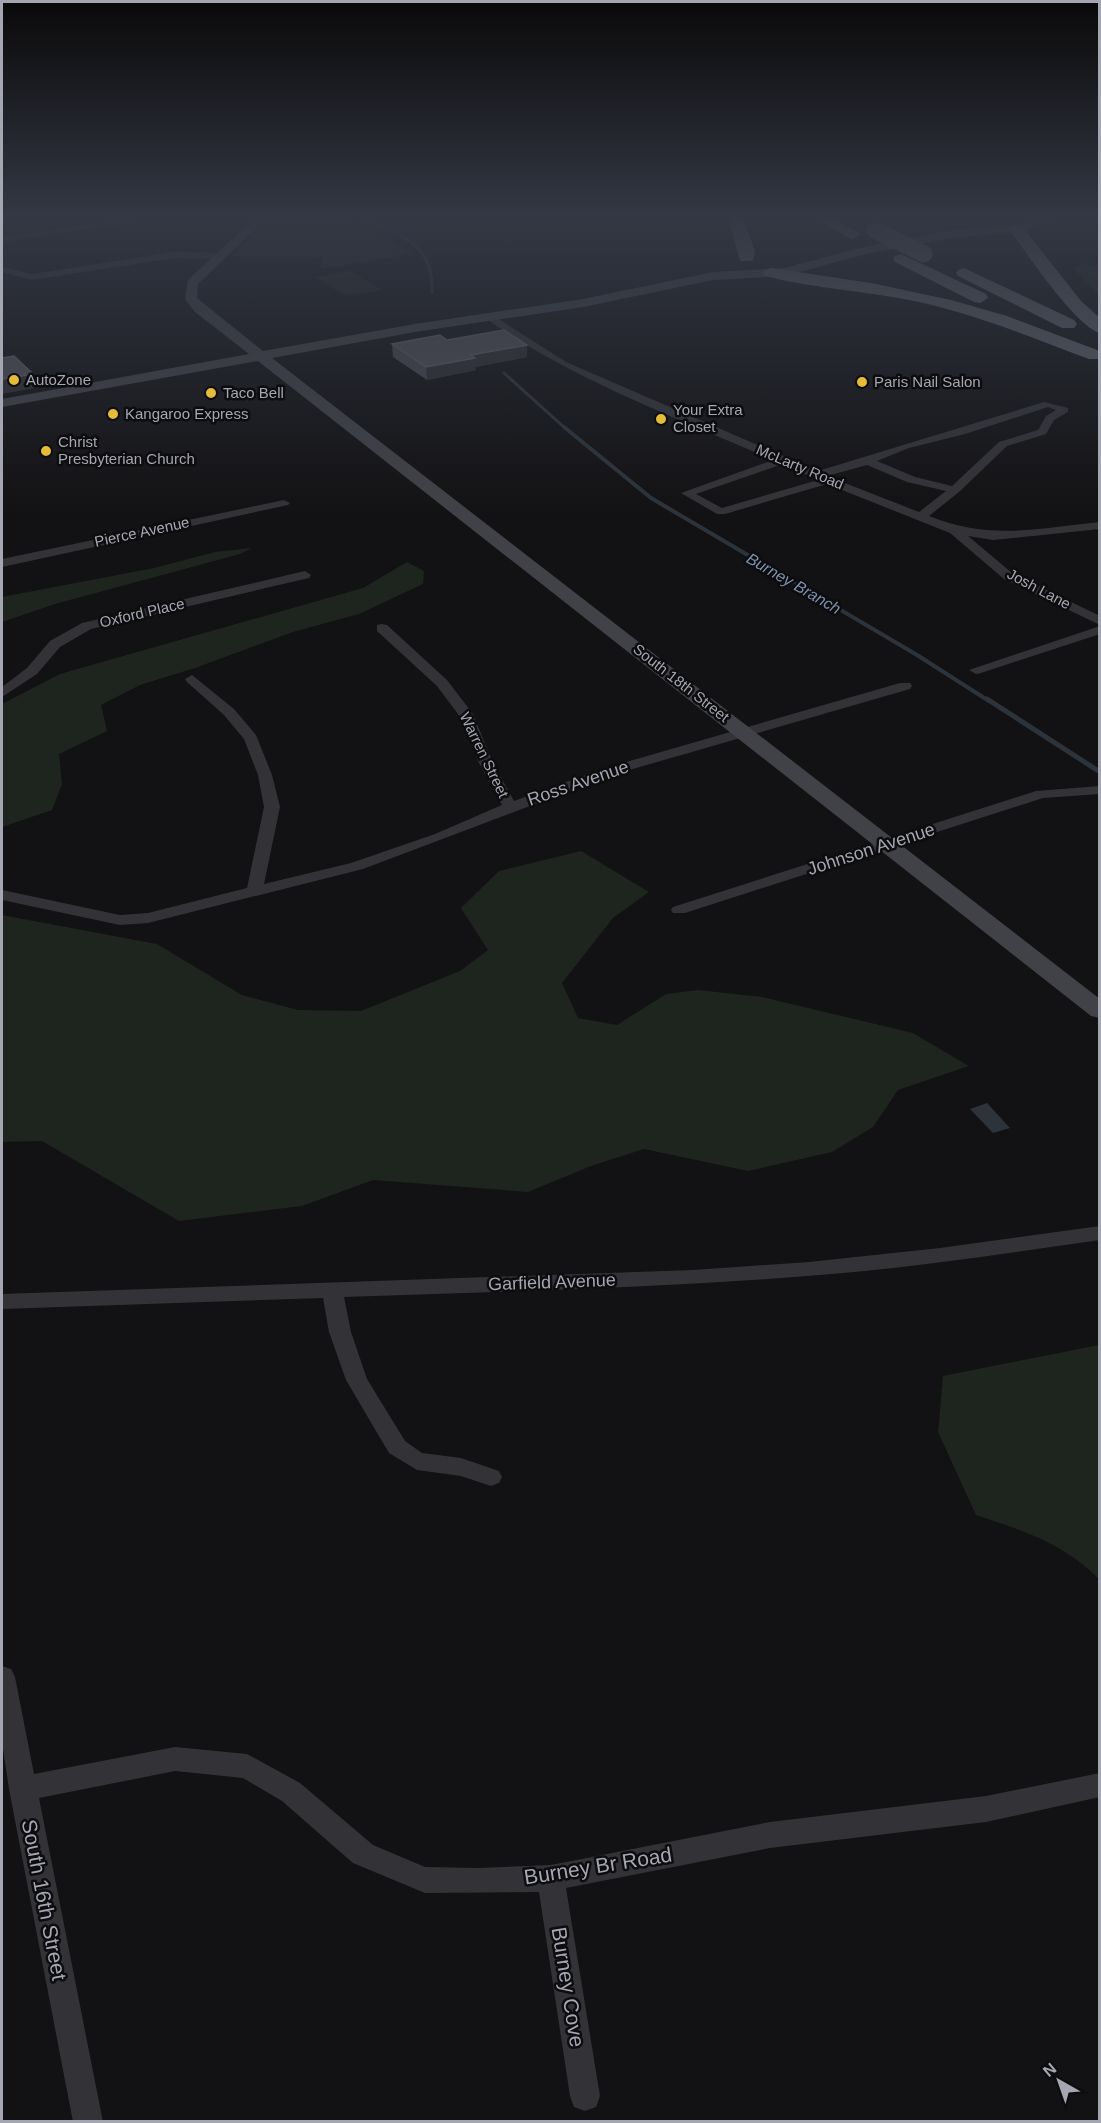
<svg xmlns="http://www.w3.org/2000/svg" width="1101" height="2123" viewBox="0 0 1101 2123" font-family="Helvetica,sans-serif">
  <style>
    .green { fill: #1e251f }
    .water { fill: #2c333a }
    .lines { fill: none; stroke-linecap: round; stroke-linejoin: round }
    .stream-far2 { stroke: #2c333a; stroke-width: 3 }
    .stream-far1 { stroke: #2c333a; stroke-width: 4 }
    .stream { stroke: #2c333a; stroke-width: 5 }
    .street { fill: #333337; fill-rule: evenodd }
    .secondary { fill: #414247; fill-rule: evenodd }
    .highway { fill: #5f6168; fill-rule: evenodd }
    .highway-bridge { stroke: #5f6168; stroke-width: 17 }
    .wall { fill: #48484e }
    .shaded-wall { fill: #2e2e32 }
    .building { fill: #525258; stroke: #5f6066; stroke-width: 1.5 }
    .poi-dot { fill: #e4bc39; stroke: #0d0c0e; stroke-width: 2 }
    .labels { text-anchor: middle; stroke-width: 5; stroke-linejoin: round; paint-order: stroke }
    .far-poi-label { font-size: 15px; fill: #a4a7b2; stroke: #0d0c0e; text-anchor: start }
    .far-street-label { font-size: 15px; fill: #a4a7b2; stroke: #0d0c0e }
    .far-water-label { font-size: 16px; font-style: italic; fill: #7d91ac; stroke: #0d0c0e }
    .street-label { font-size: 18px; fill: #a4a7b2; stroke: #0d0c0e }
    .near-street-label { font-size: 21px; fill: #a4a7b2; stroke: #0d0c0e }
  </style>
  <rect width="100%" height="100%" fill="#121113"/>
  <!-- green -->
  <path class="green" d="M269 219H348L413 253 320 269 324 257 232 256Z
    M1083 263 1099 267V296L1074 269Z
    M350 271 382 290 346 296 315 277Z
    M252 548 240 554 55 604 2 622V597L154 568 215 552Z
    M407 562 424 571 423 584 359 614 293 632 195 668 140 685 101 705 107 731 59 754 62 784 52 810 2 827V704L60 674 363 588Z
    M581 851 649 892 613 918 562 983 578 1018 617 1025 666 994 698 990 762 997 913 1033 969 1066 898 1090 873 1127 832 1152 748 1171 644 1149 591 1166 528 1192 373 1180 302 1206 179 1221 42 1141 2 1142V915L157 944 242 995 298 1010 361 1011 460 971 488 950 461 908 499 871Z
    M1099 1345H1100L1099 1579C1063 1543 1024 1531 976 1515L938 1432 943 1376Z"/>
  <!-- water -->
  <path class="water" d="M987 1103 1010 1128 993 1133 970 1109Z"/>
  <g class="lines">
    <!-- stream-far2 -->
    <path class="stream-far2" d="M362 219C401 234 435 245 432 293
      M504 373 565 428"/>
    <!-- stream-far1 -->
    <path class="stream-far1" d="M564 427 651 498 917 655 989 701"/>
    <!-- stream -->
    <path class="stream" d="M987 699 1100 772"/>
    <!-- street -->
    <path class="street" d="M132 219H151L2 242V237Z
      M174 252 221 253 225 256 221 259 174 258 32 280 2 272V267L32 274Z
      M485 314H491L566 362 818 471 1044 402 1068 408V412L1054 420 1046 434 1007 446 959 492 929 516C990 541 1037 528 1100 522V529L993 540 968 536 1012 573 1100 616V625L1004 579 950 533 827 484 725 514H717L681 493 773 460C675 417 573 380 485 318ZM1048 407 1056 410 1046 416 1038 430 999 442 952 486 915 477 877 461 909 448 965 434ZM783 464 818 480 722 508 696 494ZM867 465 907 482 946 491 919 512 827 476Z
      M284 500 290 503 288 505 2 567V559Z
      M305 571 311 575 309 578 91 629 60 647 37 674 2 697V687L27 668 50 641 82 623Z
      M382 624 387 625 447 680 473 714 493 763 514 801 602 769 900 683H910L912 686 910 689 612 775 363 869 148 923 120 925 2 900V890L120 915 148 913 247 888 264 807 258 775 244 739 224 715 187 682 185 679 192 675 234 709 256 735 272 775 280 807 264 884 351 863 435 834 502 805 479 763 461 718 437 686 377 631V625Z
      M1100 626V634L981 673 976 674 969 670Z
      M1100 786V794L1043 798 685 913H673L671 910 673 907 1036 791Z
      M1100 1226V1240C1002 1254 905 1269 807 1276 653 1289 498 1291 344 1297L351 1332 367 1379 405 1441 422 1453 461 1458 499 1471 502 1477 499 1483 491 1486 461 1476 417 1470 389 1453 346 1380 329 1332 323 1298 2 1309V1294L693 1270 809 1262 940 1248Z
      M2 1666 11 1669 15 1677 34 1774 175 1747 247 1754 300 1783 373 1845 425 1867 478 1868 551 1865 770 1822 986 1796 1100 1773V1797L986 1822 770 1848 566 1888 600 2096 596 2107 585 2111 574 2107 570 2096 539 1892 425 1893 353 1863 282 1801 243 1778 175 1771 39 1798 103 2122H73L9 1789 2 1742Z"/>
    <!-- secondary -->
    <path class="secondary" d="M254 219H266L198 284 197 298 263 351 415 324 583 299 713 272 785 268 864 247 952 230 1015 226 1038 219H1055L1053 221 1016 232 952 238 865 254 785 276 713 280 583 307 415 332 272 358 1100 999V1018L1091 1016 258 361 2 407V399L249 354 195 312 185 299 188 280Z"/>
    <!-- highway -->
    <path class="highway" d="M729 219H743L755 251 753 261H741L739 258Z
      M815 219H833L861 234 853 239 848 237Z
      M1017 224 1022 226 1081 301 1100 318V333C1076 327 1025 251 1009 229Z
      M901 254 986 294 988 298 980 303 974 302 895 262 893 259 895 256Z
      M771 268 871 283 951 300 1007 316 1100 351V359H1089C1033 338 978 315 919 302 869 291 815 289 765 276L763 273 765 270Z
      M964 268 1074 320 1077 324 1074 328H1062L958 276 956 273 958 270Z"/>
    <!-- highway-bridge -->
    <path class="highway-bridge" d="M875 230 924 254"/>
  </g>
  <!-- wall -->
  <path class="wall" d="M447 340 527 357 475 367 476 370 427 380 393 357 392 344Z"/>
  <!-- shaded-wall -->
  <path class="shaded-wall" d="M527 345V357L475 367 476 370 427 380 426 367 471 355Z
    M33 374 35 388 2 394V379Z"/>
  <!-- building -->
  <path class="building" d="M504 330 527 345 471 355 475 358 426 367 392 344 440 335 447 340Z
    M14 356 33 374 2 379V358Z"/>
  <!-- sky -->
  <linearGradient id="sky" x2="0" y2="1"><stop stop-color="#0a090a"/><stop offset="0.42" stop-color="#333844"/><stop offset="1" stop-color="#333844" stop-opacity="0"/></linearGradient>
  <rect width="1101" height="516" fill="url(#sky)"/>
  <!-- markers -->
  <g class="poi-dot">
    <circle cx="14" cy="380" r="6"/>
    <circle cx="862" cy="382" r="6"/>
    <circle cx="211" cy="393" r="6"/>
    <circle cx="113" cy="414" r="6"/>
    <circle cx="661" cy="419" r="6"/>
    <circle cx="46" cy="451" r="6"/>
  </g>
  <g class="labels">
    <!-- far-poi labels -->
    <g class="far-poi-label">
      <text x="26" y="385">AutoZone</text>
      <text x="874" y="387">Paris Nail Salon</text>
      <text x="223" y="398">Taco Bell</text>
      <text x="673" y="415">Your Extra<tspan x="673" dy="17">Closet</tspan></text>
      <text x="125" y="419">Kangaroo Express</text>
      <text x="58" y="447">Christ<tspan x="58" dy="17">Presbyterian Church</tspan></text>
    </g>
    <!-- far-street labels -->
    <g class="far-street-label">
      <text transform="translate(800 467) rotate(23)" y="5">McLarty Road</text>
      <text transform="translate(142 532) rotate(-12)" y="5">Pierce Avenue</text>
      <text transform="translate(1039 589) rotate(28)" y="5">Josh Lane</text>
      <text transform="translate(142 613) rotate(-13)" y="5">Oxford Place</text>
      <text transform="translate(681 683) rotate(38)" y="5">South 18th Street</text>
      <text transform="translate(484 755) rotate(64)" y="5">Warren Street</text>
    </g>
    <!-- far-water labels -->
    <g class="far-water-label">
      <text transform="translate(794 583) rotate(30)" y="6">Burney Branch</text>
    </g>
    <!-- street labels -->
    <g class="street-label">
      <text transform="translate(578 783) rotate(-19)" y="6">Ross Avenue</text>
      <text transform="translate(871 849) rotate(-18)" y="6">Johnson Avenue</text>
      <text transform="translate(552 1282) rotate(-2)" y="6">Garfield Avenue</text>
    </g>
    <!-- near-street labels -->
    <g class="near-street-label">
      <text transform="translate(598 1866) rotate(-9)" y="7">Burney Br Road</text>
      <text transform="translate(44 1900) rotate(79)" y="7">South 16th Street</text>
      <text transform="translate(568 1987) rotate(81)" y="7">Burney Cove</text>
    </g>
  </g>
  <!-- border -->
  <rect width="1101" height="2123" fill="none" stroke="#a4a7b2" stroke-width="6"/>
  <!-- north arrow -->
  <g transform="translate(1059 2081) rotate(320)" stroke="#0d0c0e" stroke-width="4.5" paint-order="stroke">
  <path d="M0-4.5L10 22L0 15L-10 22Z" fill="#a4a7b2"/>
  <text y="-9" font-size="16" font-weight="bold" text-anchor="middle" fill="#a4a7b2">N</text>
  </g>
</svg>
